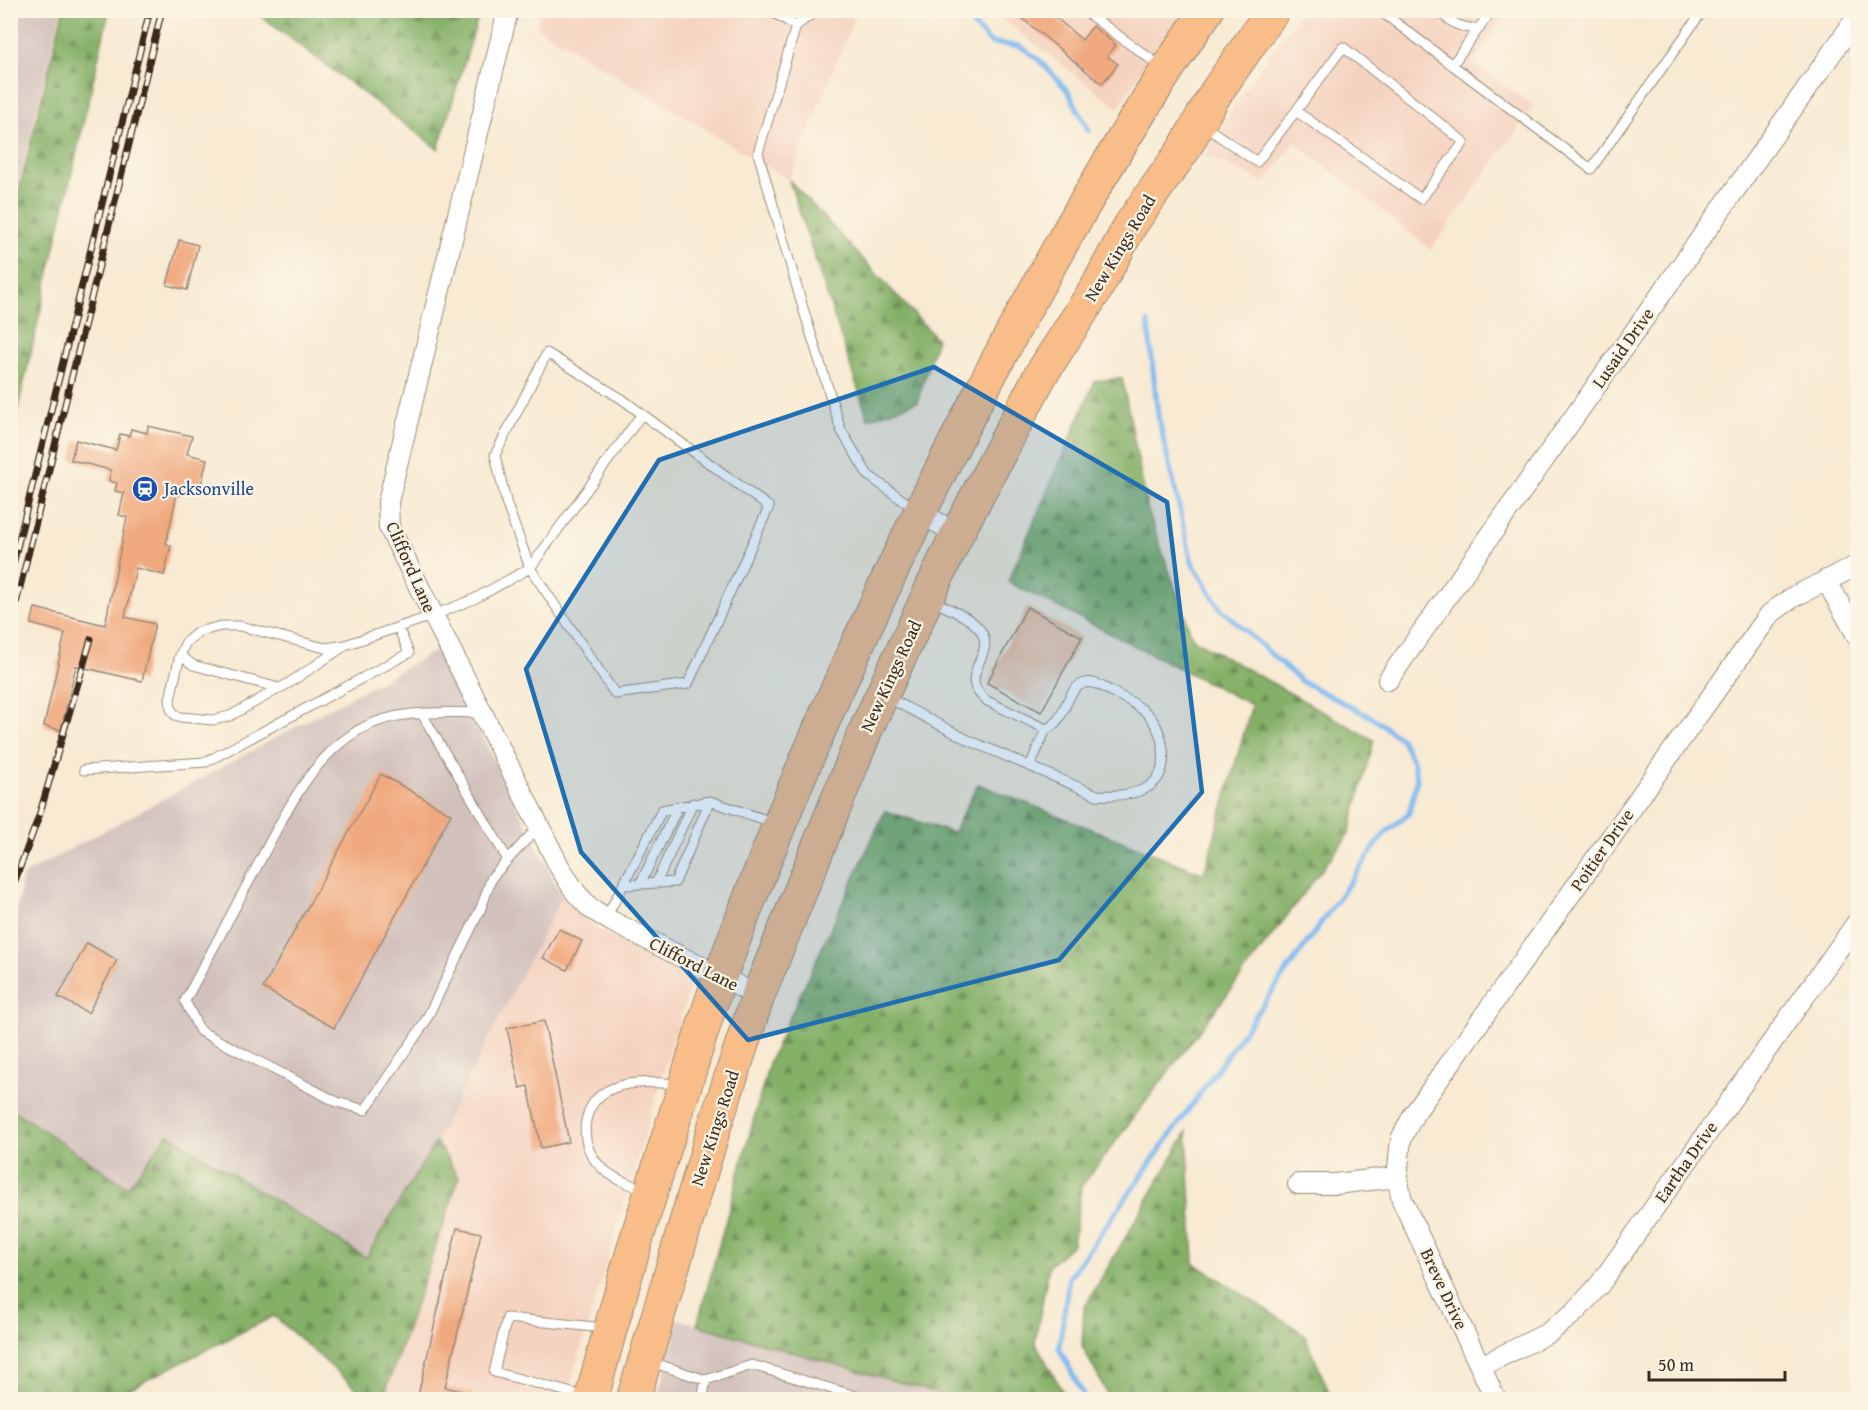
<svg xmlns="http://www.w3.org/2000/svg" width="1868" height="1410" viewBox="0 0 1868 1410" font-family="'Gentium Book Plus',serif">
  <style>
    .built { fill: #f5d3c1 }
    .industrial { fill: #d1c0bc }
    .forest { fill: url(#forest-firs); stroke: #606d43; stroke-width: 1.5 }
    .lines { fill: none; stroke-linecap: round; stroke-linejoin: round }
    .stream { stroke: #7fbaf1; stroke-width: 5 }
    .building { fill: #f0a97e }
    .lane-casing { stroke: #9a8a78; stroke-width: 11 }
    .street-casing { stroke: #9a8a78; stroke-width: 22 }
    .highway-casing { stroke: #9a8a78; stroke-width: 35 }
    .lane { stroke: #fff; stroke-width: 9 }
    .street { stroke: #fff; stroke-width: 20 }
    .highway { stroke: #f8bd89; stroke-width: 33 }
    .rail-casing { stroke: #3b2a1e; stroke-width: 7 }
    .rail { stroke: #fcf5e5; stroke-width: 4.5; stroke-dasharray: 14; stroke-linecap: butt }
    .marked { fill: #1f6fb2; fill-opacity: 0.2; stroke: #1f6fb2; stroke-width: 4.5; stroke-linejoin: round }
    .labels { text-anchor: middle; stroke-width: 4.5; stroke-linejoin: round; paint-order: stroke }
    .street-label { font-size: 18px; fill: #3b2a1e; stroke: #fcf5e5 }
    .transit-label { font-size: 18px; fill: #164399; stroke: #fcf5e5; text-anchor: start }
  </style>
  <defs>
    <pattern id="forest-firs" width="22" height="20" patternUnits="userSpaceOnUse" patternTransform="scale(1.5)"><rect width="22" height="20" fill="#84b068"/><path d="M5 1l3.5 6h-7zM16 11l3.5 6h-7z" fill="#6d8f55"/></pattern>
  </defs>
  <rect width="100%" height="100%" fill="#fcf5e5"/>
  <filter id="ink" filterUnits="userSpaceOnUse"><feTurbulence type="fractalNoise" baseFrequency=".0167" numOctaves="2"/><feDisplacementMap in="SourceGraphic" scale="12" xChannelSelector="R" yChannelSelector="G"/><feConvolveMatrix kernelMatrix="1 2 1 2 8 2 1 2 1" color-interpolation-filters="sRGB"/></filter>
  <filter id="wash" filterUnits="userSpaceOnUse"><feTurbulence type="fractalNoise" baseFrequency=".008" numOctaves="4" result="noise"/><feDisplacementMap in="SourceGraphic" scale="24" xChannelSelector="R" yChannelSelector="G"/><feGaussianBlur stdDeviation="1.35" result="paint"/><feColorMatrix in="noise" values="0 0 0 0 0 0 0 0 0 0 0 0 0 0 0 0 0 1.4 0 .05"/><feComposite in="paint" operator="in"/></filter>
  <g filter="url(#wash)">
    <rect width="100%" height="100%" fill="#f8ead3"/>
    <!-- built -->
    <path class="built" d="M539 11H857L789 180 538 28Z
      M992 11H1184L1118 108Z
      M1301 11H1507L1472 63 1534 106 1431 250 1295 142 1265 183 1205 155 1234 105Z
      M562 896 595 928 694 977 666 1062 566 1399 383 1400 459 1178 436 1141Z"/>
    <!-- industrial -->
    <path class="industrial" d="M11 10 61 11 11 214 10 11Z
      M439 649 562 896 436 1141 367 1258 168 1135 128 1187 11 1108V946L23 875Z
      M678 1319 958 1399 657 1400Z"/>
    <!-- forest -->
    <path class="forest" d="M63 11H109L11 439V223Z
      M254 11H480L438 149Z
      M789 180 937 339 917 402 868 419Z
      M1122 378 1148 511 1193 639 1374 740 1349 834 1081 1187 1073 1244 1049 1266 1035 1342 1067 1399H958L697 1325 770 1060 885 811 953 833 978 784 1204 874 1252 705 1008 582 1095 381Z
      M10 1108 128 1187 168 1134 366 1258 436 1141 459 1178 383 1399H368L274 1316 109 1399H11Z
      M1187 1132 1194 1263 1304 1334 1332 1399H1110L1082 1346 1084 1308Z"/>
    <g class="lines">
      <!-- stream -->
      <path class="stream" d="M958 10 991 43 1020 46 1039 60 1068 91 1089 131
        M1086 1400 1059 1348 1069 1278 1384 834 1409 813 1417 779 1413 761 1401 739 1373 718 1301 681 1219 607 1192 562 1158 416 1148 322"/>
    </g>
    <g id="blocks">
      <!-- building -->
      <path class="building" d="M1012 10H1047L1082 40 1093 26 1116 45 1107 56 1118 64 1102 84Z
        M179 240 198 245 187 290 167 285Z
        M148 426 192 436 187 454 207 459 201 486 185 482 182 495 177 494 166 544 171 545 164 575 136 568 125 617 155 624 142 681 76 666 61 730 44 726 65 633 31 624 35 608 105 625 127 517 119 515 124 493 115 491 117 483 109 481 111 470 71 460 76 440 116 450 120 434 129 436 131 429 147 433Z
        M1027 607 1082 637 1041 712 987 683Z
        M381 774 451 814 334 1028 263 988Z
        M559 929 582 941 567 970 543 958Z
        M87 943 117 960 88 1013 58 997Z
        M544 1021 569 1142 541 1148 528 1086 520 1088 507 1028Z
        M457 1228 481 1233 445 1387 473 1394 472 1400H417Z"/>
    </g>
  </g>
  <g filter="url(#ink)">
    <use href="#blocks" fill-opacity="0" stroke="#9a8a78" stroke-width="1.5"/>
    <g class="lines">
      <!-- lane casing -->
      <g class="lane-casing">
        <path id="lane" d="M769 10 796 26
          M817 10 796 26 758 153 803 308 841 430 868 475 915 509
          M1083 10 1163 68
          M1379 10 1591 169 1703 10
          M1437 10C1450 22 1462 30 1480 28
          M1452 65 1492 10
          M1203 125 1257 162 1296 111 1421 199 1464 142 1343 47 1296 111
          M180 655 170 699 171 709 175 715 181 717 213 720 230 716 289 683 343 647
          M279 688 193 665 180 655 186 642 198 632 221 626H240L325 648 345 645 432 616 474 599 530 568 507 505 495 455 547 353 622 399 642 414 769 507 688 684 615 694 530 568 642 414
          M887 697 968 740 1097 795C1131 797 1168 792 1163 749 1162 739 1158 728 1152 719 1142 706 1125 699 1111 691 1102 687 1095 681 1085 683 1064 688 1068 721 1046 729L987 701C953 675 999 655 980 630 970 616 948 609 933 601
          M482 713C441 712 390 709 354 733 305 765 281 823 254 872 231 915 208 958 185 1001L200 1031 337 1102 365 1110 424 1024 481 908 492 877 539 826
          M422 714 508 860
          M1030 766 1046 729
          M84 770 206 762 409 653 398 627
          M656 883 693 803
          M640 884 678 807
          M624 885 675 882 710 801
          M606 918 662 810 710 801 775 823
          M646 1190C631 1185 613 1179 601 1167 579 1147 579 1106 607 1091 627 1079 657 1083 680 1084
          M651 1362 706 1380 702 1400
          M706 1380 752 1365 869 1400
          M587 1397 494 1372 507 1318 604 1328"/>
      </g>
      <!-- street casing -->
      <g class="street-casing">
        <path id="street" d="M508 10 388 502 389 527 559 866 576 893 590 908 613 922 758 996
          M919 512 957 534
          M1826 580 1858 637
          M1388 680 1858 16
          M1298 1184H1335L1397 1177
          M1481 1366 1548 1333 1575 1312 1600 1284 1858 921
          M1496 1400 1402 1200 1397 1177 1401 1139 1414 1114 1770 614 1793 597 1858 565
          M1855 1400 1858 1396"/>
      </g>
      <!-- highway casing -->
      <g class="highway-casing">
        <path id="highway" d="M591 1400C618 1298 648 1198 681 1098 694 1057 706 1015 721 974 792 782 876 595 970 413 1041 275 1119 138 1207 10
          M633 1400 715 1125 758 996 867 727 957 534 1040 376 1096 289 1131 224 1184 149 1215 94 1273 10"/>
      </g>
      <!-- lane -->
      <use href="#lane" class="lane"/>
      <!-- street -->
      <use href="#street" class="street"/>
      <!-- highway -->
      <use href="#highway" class="highway"/>
      <!-- rail casing -->
      <g class="rail-casing">
        <path id="rail" d="M10 576 150 10
          M10 628 162 10
          M10 894 39 816 91 639"/>
      </g>
      <!-- rail -->
      <use href="#rail" class="rail"/>
    </g>
  </g>
  <!-- marked area -->
  <path class="marked" d="M934 367 1167 502 1202 792 1059 960 748 1040 581 852 526 669 659 460Z"/>
  <!-- icons -->
  <defs>
    <g id="station-disc" transform="scale(1.35)"><circle r="9.5" fill="#1a4fb4" stroke="#fcf5e5"/><path d="M-3-6H3Q5-6 5-4V2Q5 4 3 4L4.5 6H3L1.5 4h-3L-3 6H-4.5L-3 4Q-5 4-5 2V-4Q-5-6-3-6ZM-3.5-4v3h7v-3ZM-3.5 1v1.5H-2V1ZM2 1v1.5H3.5V1Z" fill="#fff"/></g>
  </defs>
  <g fill-rule="evenodd">
    <use href="#station-disc" x="145" y="489"/>
  </g>
  <g class="labels">
    <!-- street labels -->
    <g class="street-label">
      <text transform="translate(1120 248) rotate(-59)" y="6">New Kings Road</text>
      <text transform="translate(1623 348) rotate(-55)" y="6">Lusaid Drive</text>
      <text transform="translate(411 567) rotate(66)" y="6">Clifford Lane</text>
      <text transform="translate(891 676) rotate(-65)" y="6">New Kings Road</text>
      <text transform="translate(1602 850) rotate(-55)" y="6">Poitier Drive</text>
      <text transform="translate(694 964) rotate(27)" y="6">Clifford Lane</text>
      <text transform="translate(715 1128) rotate(-72)" y="6">New Kings Road</text>
      <text transform="translate(1686 1162) rotate(-55)" y="6">Eartha Drive</text>
      <text transform="translate(1444 1289) rotate(65)" y="6">Breve Drive</text>
    </g>
    <!-- transit labels -->
    <g class="transit-label">
      <text x="164" y="495">Jacksonville</text>
    </g>
  </g>
  <!-- margin -->
  <rect width="1868" height="1410" fill="none" stroke="#fcf5e5" stroke-width="36"/>
  <!-- scale -->
  <path d="M1649 1371v9h136v-9" fill="none" stroke="#3b2a1e" stroke-width="3"/>
  <text x="1658" y="1371" font-size="18" fill="#3b2a1e" stroke="#fcf5e5" stroke-width="4.5" paint-order="stroke">50 m</text>
</svg>
